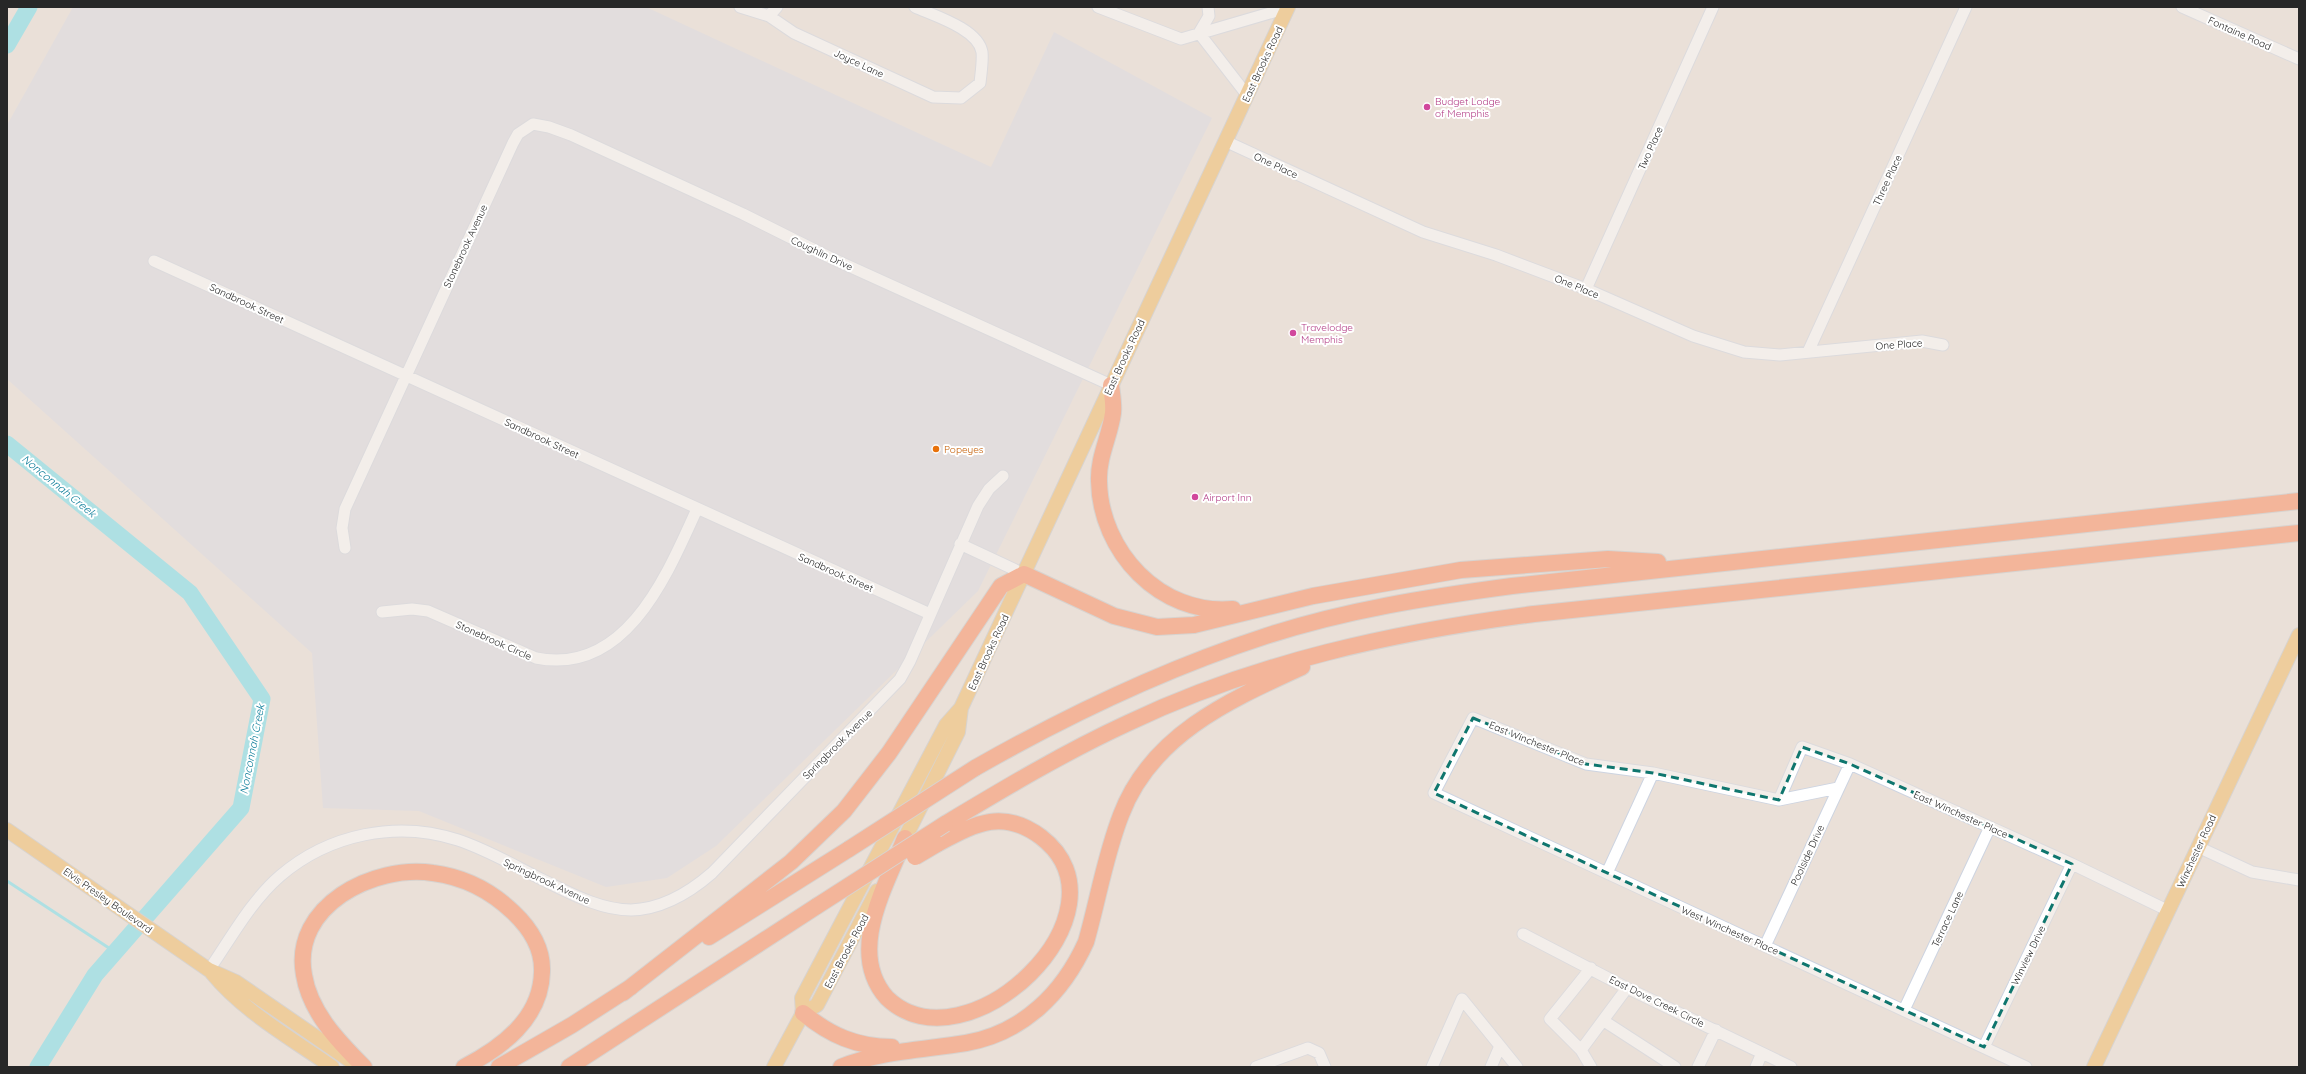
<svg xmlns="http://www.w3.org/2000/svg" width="2306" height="1074" viewBox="0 0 2306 1074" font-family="Quicksand,sans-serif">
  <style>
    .industrial { fill: #dad9e2 }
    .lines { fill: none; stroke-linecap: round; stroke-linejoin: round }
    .stream { stroke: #67e0f0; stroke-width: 3 }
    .river { stroke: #67e0f0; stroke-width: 17 }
    .minor-casing { stroke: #cdd4e1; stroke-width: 13 }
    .major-casing { stroke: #c3c3c3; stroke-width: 16 }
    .highway-casing { stroke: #c3c3c3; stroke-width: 18 }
    .minor { stroke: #fff; stroke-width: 11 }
    .major { stroke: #f3b755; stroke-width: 14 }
    .highway { stroke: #ff814e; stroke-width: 16 }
    .highway-bridge-casing { stroke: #c3c3c3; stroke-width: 18; stroke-linecap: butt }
    .highway-bridge { stroke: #ff814e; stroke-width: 16 }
    .marked { fill: none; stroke: #0f766e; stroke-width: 3; stroke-dasharray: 8 5; stroke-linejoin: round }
    .hotel-dot { fill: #d1479c; stroke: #fff; stroke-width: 1.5 }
    .food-dot { fill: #e8710a; stroke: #fff; stroke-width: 1.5 }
    .labels { text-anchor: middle; stroke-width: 4; stroke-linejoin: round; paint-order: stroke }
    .street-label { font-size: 10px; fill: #272727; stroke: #fff }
    .hotel-label { font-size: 10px; fill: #b23c85; stroke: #fff; text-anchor: start }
    .food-label { font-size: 10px; fill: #c56008; stroke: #fff; text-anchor: start }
    .water-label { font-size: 11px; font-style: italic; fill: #0a7c98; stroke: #fff }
  </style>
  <rect width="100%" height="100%" fill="#eae0d8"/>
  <!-- industrial -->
  <path class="industrial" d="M73 7H646L991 167 1054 32 1212 118 978 591 716 846 667 878 606 887 419 811 323 808 312 653 7 379V125Z"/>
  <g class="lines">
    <!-- stream -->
    <path class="stream" d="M7 881 115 952"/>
    <!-- river -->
    <path class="river" d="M7 45 29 7
      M7 444 190 593 262 699 241 808 95 975 38 1067"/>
    <!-- minor casing -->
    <g class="minor-casing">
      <path id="minor" d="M740 7 769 16 794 33 933 97 961 98 980 83C981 73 983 61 982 52 978 29 935 16 915 7
        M1098 7 1181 39 1287 8
        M2182 7 2299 59
        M769 16 777 7
        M1199 33 1247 95
        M1199 33 1209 16 1208 7
        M1225 141 1423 232 1496 255 1586 289 1693 336 1744 352 1780 355 1922 341 1943 345
        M154 261 930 614
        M1586 289 1713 7
        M1808 352 1966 7
        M960 544 1024 574
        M345 548 342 528 345 509 513 143 518 134 533 124 549 127 571 135 743 214 831 258 1111 385
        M382 612 412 609 428 611 536 658C626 676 667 575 697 509
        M1838 788 1779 800 1653 773 1586 764 1473 718 1434 793 2026 1067
        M1779 800 1802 747 1850 764 2072 864 2169 911
        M2198 847 2252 872 2299 880
        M1607 873 1653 773
        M1523 934 1627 988 1791 1067
        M1765 946 1850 764
        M1591 968 1550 1019 1581 1050 1591 1067
        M209 970C231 938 251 901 280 876 329 834 397 820 458 840 488 850 515 866 543 880 570 893 600 910 631 910 662 909 689 893 712 873L900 679 910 661 978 506 989 489 1003 476
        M1904 1010 1990 827
        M1604 1021 1675 1067
        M1984 1047 2072 864
        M1581 1050 1627 988
        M1256 1067 1308 1048 1319 1053 1325 1067
        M1432 1067 1462 999 1517 1067
        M1491 1067 1500 1046
        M1698 1067 1716 1030
        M1756 1067 1762 1053"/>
    </g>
    <!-- major casing -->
    <g class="major-casing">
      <path id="major" d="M7 830 209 970 236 982 355 1064
        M900 848 958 732 961 708 1288 7
        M212 973C244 1012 291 1038 332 1067
        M803 1013 817 1005 877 891
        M774 1067 803 1013 802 998 946 725 961 708
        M2094 1067 2299 635"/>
    </g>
    <!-- highway casing -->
    <g class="highway-casing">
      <path id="highway" d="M1111 385C1112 394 1114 404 1113 413 1110 436 1098 457 1099 481 1100 551 1160 616 1233 609
        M975 768C1068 715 1164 669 1266 636 1346 610 1429 597 1512 586L2299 501
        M945 824C1005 788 1065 752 1128 723 1256 662 1395 632 1534 614L2299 533
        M905 838C886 886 846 952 887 998 966 1074 1138 911 1041 837 1002 808 975 824 937 844
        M709 937 849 849
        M623 993 791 862 844 811 889 753 1001 586 1024 574 1114 616 1157 627 1194 625 1313 596 1461 570 1608 559 1658 562
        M803 1013C830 1035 856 1047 892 1047
        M364 1067C338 1041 310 1012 304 975 291 906 374 864 433 873 464 877 491 891 513 912 530 928 543 948 542 972 541 1019 501 1048 464 1067
        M499 1067 572 1025 631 987
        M569 1067 817 906
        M841 1067C880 1051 924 1050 966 1043 1023 1033 1063 993 1086 942 1098 900 1105 856 1121 815 1151 735 1230 700 1302 667"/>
    </g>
    <!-- minor -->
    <use href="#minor" class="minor"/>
    <!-- major -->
    <use href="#major" class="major"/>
    <!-- highway -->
    <use href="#highway" class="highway"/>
    <!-- highway-bridge casing -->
    <g class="highway-bridge-casing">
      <path id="highway-bridge" d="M849 849 975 768
        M915 857 937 844
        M817 906 945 824"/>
    </g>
    <!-- highway-bridge -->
    <use href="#highway-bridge" class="highway-bridge"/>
  </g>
  <!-- marked area -->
  <path d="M0 0H2306V1074H0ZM1473 718 1586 764 1653 773 1779 800 1802 747 1850 764 2072 864 1984 1047 1434 793Z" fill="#eae0d8" fill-opacity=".55" fill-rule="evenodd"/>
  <path class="marked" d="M1473 718 1586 764 1653 773 1779 800 1802 747 1850 764 2072 864 1984 1047 1434 793Z"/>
  <!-- markers -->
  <g class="hotel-dot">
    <circle cx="1427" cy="107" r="4"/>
    <circle cx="1293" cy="333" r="4"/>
    <circle cx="1195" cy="497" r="4"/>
  </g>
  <circle class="food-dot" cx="936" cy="449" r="4"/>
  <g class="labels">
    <!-- street labels -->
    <g class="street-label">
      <text transform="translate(2240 33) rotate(24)" y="4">Fontaine Road</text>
      <text transform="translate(859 63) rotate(25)" y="4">Joyce Lane</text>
      <text transform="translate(1262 64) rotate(-65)" y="4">East Brooks Road</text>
      <text transform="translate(1650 148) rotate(-66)" y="4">Two Place</text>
      <text transform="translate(1276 165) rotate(25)" y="4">One Place</text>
      <text transform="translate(1887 180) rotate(-65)" y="4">Three Place</text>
      <text transform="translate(465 246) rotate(-65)" y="4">Stonebrook Avenue</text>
      <text transform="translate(822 253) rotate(25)" y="4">Coughlin Drive</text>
      <text transform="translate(1577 286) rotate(22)" y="4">One Place</text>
      <text transform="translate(247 303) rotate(25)" y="4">Sandbrook Street</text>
      <text transform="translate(1899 344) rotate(-4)" y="4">One Place</text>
      <text transform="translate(1124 357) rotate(-65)" y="4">East Brooks Road</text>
      <text transform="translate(542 438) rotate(25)" y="4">Sandbrook Street</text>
      <text transform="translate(836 572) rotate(24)" y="4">Sandbrook Street</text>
      <text transform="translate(494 640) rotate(24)" y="4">Stonebrook Circle</text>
      <text transform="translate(988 652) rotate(-65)" y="4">East Brooks Road</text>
      <text transform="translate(1537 743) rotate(22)" y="4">East Winchester Place</text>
      <text transform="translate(837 744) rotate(-45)" y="4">Springbrook Avenue</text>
      <text transform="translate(1961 814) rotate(24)" y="4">East Winchester Place</text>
      <text transform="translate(2196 851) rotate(-65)" y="4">Winchester Road</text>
      <text transform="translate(1807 855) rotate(-65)" y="4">Poolside Drive</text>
      <text transform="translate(547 881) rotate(25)" y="4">Springbrook Avenue</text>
      <text transform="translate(108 900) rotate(35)" y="4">Elvis Presley Boulevard</text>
      <text transform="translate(1947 919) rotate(-65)" y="4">Terrace Lane</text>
      <text transform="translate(1730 930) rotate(24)" y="4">West Winchester Place</text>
      <text transform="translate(846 951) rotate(-62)" y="4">East Brooks Road</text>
      <text transform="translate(2028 955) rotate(-64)" y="4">Winview Drive</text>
      <text transform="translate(1657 1001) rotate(26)" y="4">East Dove Creek Circle</text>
    </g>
    <!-- hotel labels -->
    <g class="hotel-label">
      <text x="1435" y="105">Budget Lodge<tspan x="1435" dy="12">of Memphis</tspan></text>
      <text x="1301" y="331">Travelodge<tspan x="1301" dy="12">Memphis</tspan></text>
      <text x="1203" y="501">Airport Inn</text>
    </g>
    <!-- food labels -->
    <g class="food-label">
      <text x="944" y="453">Popeyes</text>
    </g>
    <!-- water labels -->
    <g class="water-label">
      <text transform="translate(59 486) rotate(39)" y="4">Nonconnah Creek</text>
      <text transform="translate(252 749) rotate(-79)" y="4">Nonconnah Creek</text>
    </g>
  </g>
  <!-- border -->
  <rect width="2306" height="1074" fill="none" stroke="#272727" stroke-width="16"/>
</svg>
